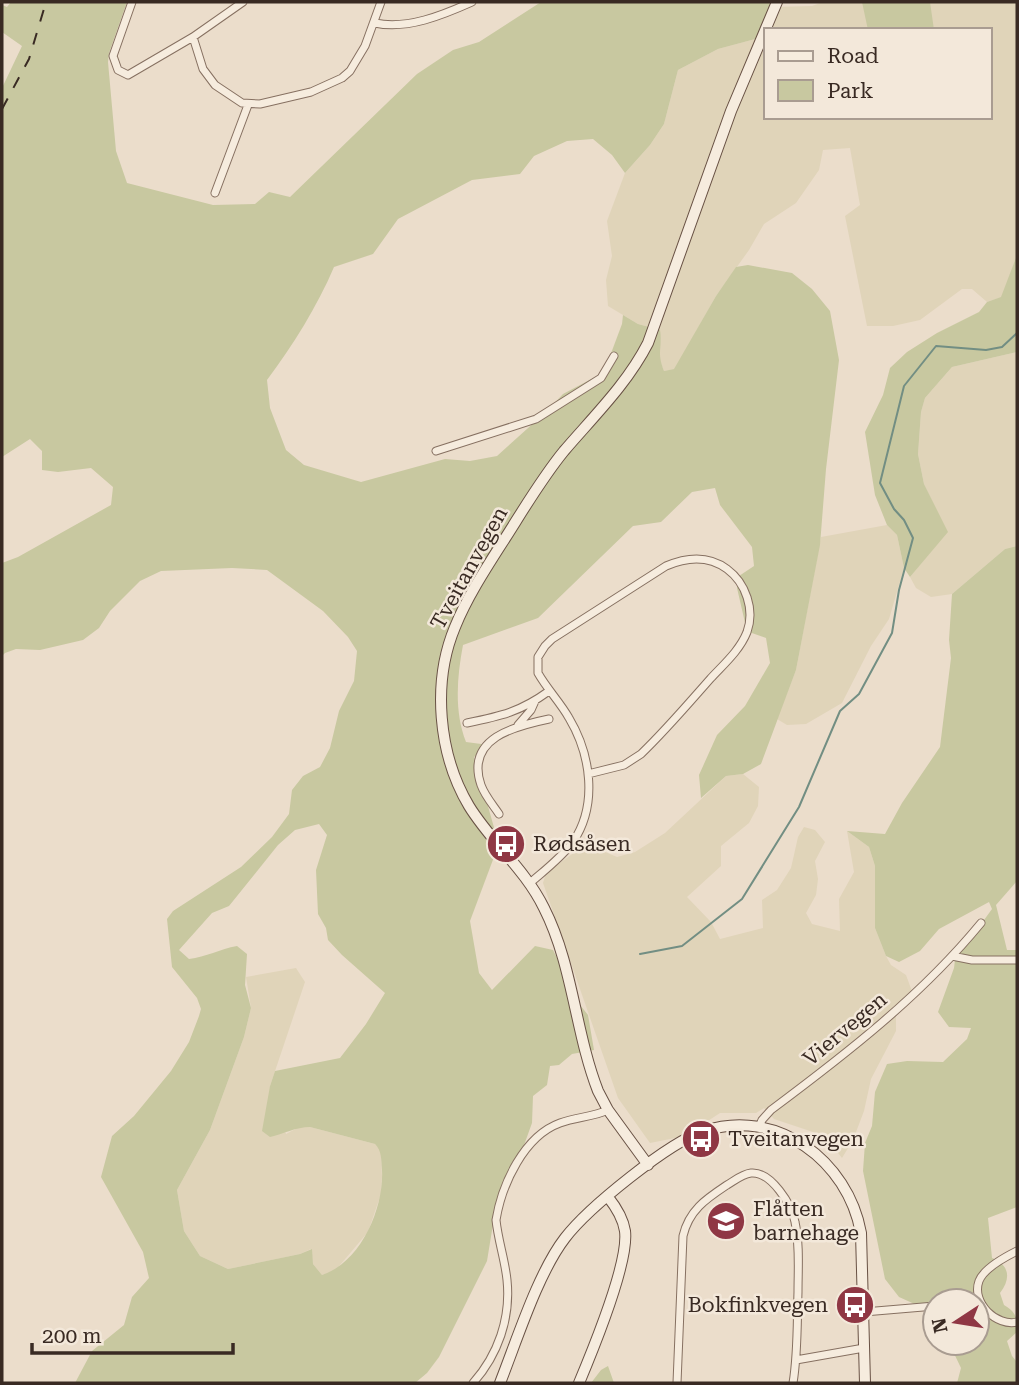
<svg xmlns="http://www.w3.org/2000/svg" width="1019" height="1385" viewBox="0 0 1019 1385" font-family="'Roboto Serif',serif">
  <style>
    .farmland { fill: #e0d4b9; fill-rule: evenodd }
    .green { fill: #c8c8a0; fill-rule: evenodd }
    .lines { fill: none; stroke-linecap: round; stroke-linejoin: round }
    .stream { stroke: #728e83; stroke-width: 2 }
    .street-casing { stroke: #867061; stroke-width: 9 }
    .secondary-casing { stroke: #685144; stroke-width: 12 }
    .street { stroke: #f6ecde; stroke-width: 7 }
    .secondary { stroke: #f6ecde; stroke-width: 10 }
    .rail { stroke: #392a23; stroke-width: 2; stroke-dasharray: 12 12; stroke-linecap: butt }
    .labels { text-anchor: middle; stroke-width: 5; stroke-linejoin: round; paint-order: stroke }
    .street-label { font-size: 21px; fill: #392a23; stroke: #f3e8da }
    .poi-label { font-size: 21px; fill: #392a23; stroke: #f3e8da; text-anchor: start }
  </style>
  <rect width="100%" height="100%" fill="#ebddcb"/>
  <!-- farmland -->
  <path class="farmland" d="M823 2H1017V255L1002 297 987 302 972 289H962L920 320 893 326H867L845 216 860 205 850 148 823 150 819 170 796 203 764 224 749 250 716 296 675 369 664 371 658 356 661 340 659 330 638 324 608 306 606 280 612 256 607 221 625 173 650 145 664 124 678 70 718 49 759 38 774 7 812 6ZM765 30H989V117H765Z
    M1017 352V546L1005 549 952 594 931 597 916 588 910 577 947 532 924 484 918 454 921 412 925 398 952 367Z
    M887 525 897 535 904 568 889 619 871 646 842 703 806 724 787 725 777 719 796 670 821 537Z
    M743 774 759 787 758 806 749 823 721 846V866L687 897 711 922 720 939 763 928 762 900 777 890 791 868 798 837 804 827 815 830 825 842 815 861 818 879 816 895 806 913 812 924 840 931 839 899 854 872 847 831 869 847 875 866V928L886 956 891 965 906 975 913 994 896 1015V1031L871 1079 864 1111 853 1140 842 1158 827 1139 813 1132 774 1119 764 1108 756 1113H720L685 1136 650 1143 618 1098 543 883 546 873 586 844 617 857 635 852 665 833 726 776Z
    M296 968 305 982 270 1086 286 1134 299 1127H310L375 1144 381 1150 382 1177 381 1194 368 1232 335 1271 322 1275 313 1264 311 1249 300 1254 228 1269 200 1256 184 1231 177 1190 210 1130 244 1037 251 1008 246 977Z"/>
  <!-- green -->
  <path class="green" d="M11 2H127L109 53 108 62 116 151 127 183 213 205 255 204 269 192 290 197 417 74 453 50 479 42 541 2H776L759 38 718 49 678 70 664 124 650 145 625 173 612 155 593 139 567 141 534 156 520 174 472 180 398 219 373 254 334 267C317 307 293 345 267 380L270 408 286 450 304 465 361 482 445 459 470 461 497 456 547 411 563 394 597 376 607 364 622 324 623 315 638 324 660 330C663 348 656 351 664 371L674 369 716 296 736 267 748 265 792 273 812 289 830 311 839 360 826 469 820 545 796 670 761 764 743 774 726 776 701 798 699 775 717 735 745 706 770 663 766 638 749 632 746 627 737 588 739 576 754 566 752 547 720 505 715 488 692 492 661 522 633 526 538 618 463 645C457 677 454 711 466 742L489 745 474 757 495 831 497 849 470 921 479 973 492 990 535 946 553 950 561 966 565 986 588 1015 594 1050 572 1054 559 1065 550 1066 547 1085 533 1096 532 1123 514 1173 496 1206 487 1261 439 1357 427 1373 415 1383H75L92 1351 124 1325 132 1297 149 1278 143 1252 101 1177 112 1136 134 1116 171 1071 189 1042 199 1016 201 1009 197 998 172 967 167 919 173 911 241 867 272 837 289 814 292 790 303 776 320 767 330 748 339 711 354 681 357 651 348 637 323 611 267 570 232 568 161 571 140 581 110 611 99 628 83 640 40 650 16 649 5 653 2 656V563L18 557 111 505 113 487 91 468 58 472 42 470V451L30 439 2 457V88L22 46 2 32V5L7 7ZM319 824 327 835 316 870 318 914 326 928 328 940 342 955 385 993 366 1024 340 1058 275 1071 270 1086 262 1131 270 1137C283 1134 296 1127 310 1127L375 1144C382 1151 381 1159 382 1170 384 1208 361 1262 322 1275L313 1264 312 1249 300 1254 228 1269 200 1256 184 1231 177 1190 210 1130 244 1037 251 1008 245 985 247 954 237 946C220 949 206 957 189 959L179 950 212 913 229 906 278 845 295 830Z
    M862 2H930L934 30H868Z
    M1017 255V352L952 367 925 398 921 412 918 454 924 484 948 532 910 577 904 568 897 535 887 525 875 495 865 432 883 395 890 368 907 352 937 333 979 312 987 302 1001 297Z
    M1017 546V881L996 905 1007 950H1017V1207L988 1218 992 1258C1010 1265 1011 1279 1000 1293L1004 1305C1016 1312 1018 1318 1017 1332L1007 1341 1012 1356 1017 1362V1383H957L961 1368 949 1343H977V1301H935V1318L919 1306 899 1297 885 1279 863 1171 865 1143 872 1126 875 1092 887 1064 907 1061 943 1062 967 1039 971 1028 949 1027 938 1012 954 968 955 960 992 909 989 902 939 929 920 951 899 962 886 956 875 928V866L869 847 847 831 885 834 902 803 940 747 951 658 949 640 952 594 1005 549Z
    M608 1366 614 1383H591L601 1370Z"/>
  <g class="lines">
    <!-- stream -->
    <path class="stream" d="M640 954 682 946 742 899 799 807 840 711 859 694 892 633 899 590 913 538 904 520 894 509 880 483 904 386 936 346 986 350 1002 347 1017 333"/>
    <!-- street casing -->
    <g class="street-casing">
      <path id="street" d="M132 2 113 56 118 70 128 75 193 37 243 2
        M375 23C407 30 443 15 472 2
        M193 37 203 69 215 85 242 103 260 104 311 92 342 78 350 71 365 46 381 2
        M215 193 248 105
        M436 451 536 419 601 378 614 356
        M467 723C501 716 520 712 549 691
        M518 725 531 710 535 701
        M499 814C493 805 485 796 481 785 465 738 515 726 549 719
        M530 883C545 870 561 858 573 842 598 805 591 755 569 718 560 702 547 689 538 673V657L545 646 552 639 666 566C687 557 708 555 727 569 746 583 755 610 747 632 740 650 724 664 711 678 688 704 666 730 641 754L624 765 588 774
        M952 956 972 960H1017
        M759 1127 762 1120 771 1110C846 1054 921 996 981 923
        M1017 1251C1005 1257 984 1268 979 1281 971 1303 997 1327 1017 1322
        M966 1301 979 1299
        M864 1312 935 1306
        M796 1360 864 1348
        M473 1383C498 1355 511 1318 507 1280 505 1260 498 1240 496 1220 502 1184 524 1136 560 1123 576 1117 593 1117 608 1110
        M677 1383 683 1236C689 1210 706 1199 727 1185 734 1181 742 1174 751 1173 771 1171 792 1205 795 1222 800 1245 798 1269 798 1292 797 1322 798 1353 793 1383"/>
    </g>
    <!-- secondary casing -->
    <g class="secondary-casing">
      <path id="secondary" d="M648 1165 608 1110 598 1091C575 1032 573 965 544 908 525 869 491 842 469 806 438 754 432 682 455 627 470 590 495 555 516 521 531 497 546 473 564 451 594 416 627 384 648 343L731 111 777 2
        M500 1383C517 1340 538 1273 565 1238 588 1208 669 1142 704 1131 777 1107 848 1161 861 1233L865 1383
        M579 1383C592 1352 629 1262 625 1231 623 1218 616 1207 608 1197"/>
    </g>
    <!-- street -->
    <use href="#street" class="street"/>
    <!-- secondary -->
    <use href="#secondary" class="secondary"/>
    <!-- rail -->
    <path class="rail" d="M2 109 29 59 46 2"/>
  </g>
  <!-- icons -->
  <defs>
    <g id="bus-disc" transform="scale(2.0125)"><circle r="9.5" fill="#8f3744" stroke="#f3e8da"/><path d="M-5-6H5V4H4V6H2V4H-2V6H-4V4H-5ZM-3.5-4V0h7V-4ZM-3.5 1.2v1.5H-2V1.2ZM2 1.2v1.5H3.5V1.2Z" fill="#fff"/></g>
    <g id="school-disc" transform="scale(2.0125)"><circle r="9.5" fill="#8f3744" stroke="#f3e8da"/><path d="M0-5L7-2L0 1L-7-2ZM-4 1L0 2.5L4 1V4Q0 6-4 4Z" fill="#fff"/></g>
  </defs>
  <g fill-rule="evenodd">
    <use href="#bus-disc" x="506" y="844"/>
    <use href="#bus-disc" x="701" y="1139"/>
    <use href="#school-disc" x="726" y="1221"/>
    <use href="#bus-disc" x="855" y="1305"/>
  </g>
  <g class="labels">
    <!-- street labels -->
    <g class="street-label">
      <text transform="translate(469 568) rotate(-61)" y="7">Tveitanvegen</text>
      <text transform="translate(845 1029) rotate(-40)" y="7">Viervegen</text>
    </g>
    <!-- poi labels -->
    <g class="poi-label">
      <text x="533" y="851">Rødsåsen</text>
      <text x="728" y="1146">Tveitanvegen</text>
      <text x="753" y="1216">Flåtten<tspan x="753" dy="24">barnehage</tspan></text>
      <text x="828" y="1312" text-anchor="end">Bokfinkvegen</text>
    </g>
  </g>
  <!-- border -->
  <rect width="1019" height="1385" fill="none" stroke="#392a23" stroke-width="7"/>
  <!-- legend -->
  <rect x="764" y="28" width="228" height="91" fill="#f3e8da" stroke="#a99c91" stroke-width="2"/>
  <rect x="778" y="51" width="35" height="10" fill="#f6ecde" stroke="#a99c91" stroke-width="2"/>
  <text x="827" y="63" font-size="21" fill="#392a23">Road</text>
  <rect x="778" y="80" width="35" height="21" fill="#c8c8a0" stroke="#a99c91" stroke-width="2"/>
  <text x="827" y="98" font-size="21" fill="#392a23">Park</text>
  <!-- north arrow -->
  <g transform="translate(956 1322) rotate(258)"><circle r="33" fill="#f3e8da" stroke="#a99c91" stroke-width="2"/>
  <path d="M0-5L12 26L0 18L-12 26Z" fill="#8f3744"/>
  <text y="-10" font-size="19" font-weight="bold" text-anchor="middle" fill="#392a23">N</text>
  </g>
  <!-- scale -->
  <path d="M32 1343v10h201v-10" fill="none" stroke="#392a23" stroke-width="3.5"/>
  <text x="42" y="1343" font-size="21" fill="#392a23" stroke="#f3e8da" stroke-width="5" paint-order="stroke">200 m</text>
</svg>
